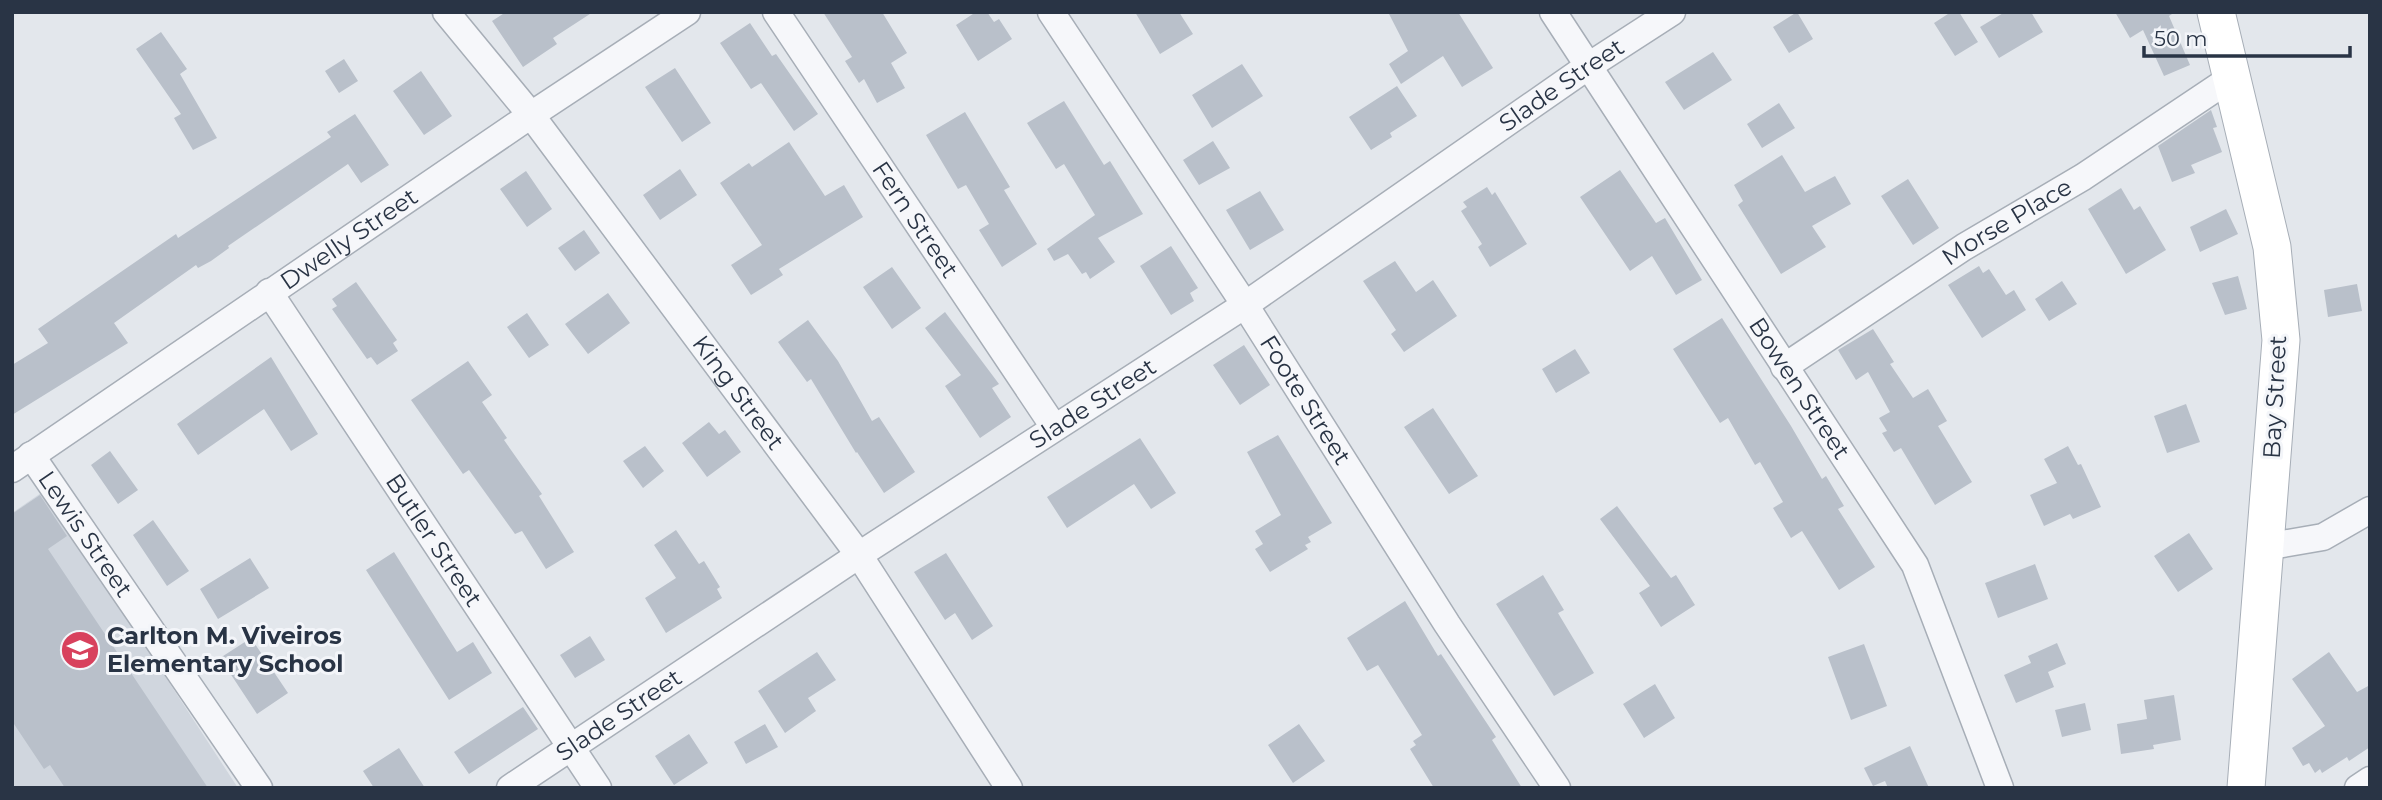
<svg xmlns="http://www.w3.org/2000/svg" width="2382" height="800" viewBox="0 0 2382 800" font-family="Montserrat,sans-serif">
  <style>
    .built { fill: #d0d6de }
    .building { fill: #b9c0ca }
    .lines { fill: none; stroke-linecap: round; stroke-linejoin: round }
    .street-casing { stroke: #a7aeb7; stroke-width: 29 }
    .secondary-casing { stroke: #a7aeb7; stroke-width: 39 }
    .street { stroke: #f6f7fa; stroke-width: 26 }
    .secondary { stroke: #fff; stroke-width: 37 }
    .labels { text-anchor: middle; stroke-width: 6; stroke-linejoin: round; paint-order: stroke }
    .street-label { font-size: 24px; fill: #293445; stroke: #f3f5f9 }
    .poi-label { font-size: 24px; font-weight: bold; fill: #293445; stroke: #f3f5f9; text-anchor: start }
  </style>
  <rect width="100%" height="100%" fill="#e3e7ec"/>
  <!-- built -->
  <path class="built" d="M44 491 238 788H12V513Z"/>
  <!-- building -->
  <path class="building" d="M506 12H593L553 38 557 44 523 67 492 21Z
    M823 12H882L907 53 891 63 905 88 877 103 864 79 859 83 845 61 852 57Z
    M976 12H987L994 22 999 19 1012 39 978 61 956 25Z
    M1135 12H1179L1193 34 1160 54Z
    M1388 12H1458L1493 68 1462 87 1443 56 1401 84 1389 64 1408 51Z
    M1797 12 1813 39 1789 53 1773 27Z
    M1951 12H1959L1978 42 1955 56 1934 23Z
    M2005 12H2031L2043 32 1999 58 1980 27Z
    M2115 12H2175L2169 16 2190 65 2164 76 2143 30 2130 38Z
    M750 23 772 56 776 54 818 114 794 131 761 83 751 89 720 43Z
    M161 32 187 69 180 74 217 138 193 150 174 118 181 114 136 49Z
    M1713 52 1732 80 1684 110 1665 82Z
    M344 59 358 81 339 93 325 71Z
    M1242 64 1263 96 1212 128 1192 95Z
    M675 68 711 123 682 142 645 87Z
    M421 71 452 116 424 135 393 91Z
    M1397 86 1417 116 1390 133 1392 137 1371 150 1349 117Z
    M1064 101 1104 165 1110 161 1143 214 1098 238 1115 262 1090 279 1086 272 1082 274 1068 254 1054 261 1047 249 1095 215 1064 164 1056 169 1027 123Z
    M1779 103 1795 128 1762 148 1747 124Z
    M2211 110 2217 127 2213 128 2222 152 2191 165 2195 173 2172 182 2158 146Z
    M965 112 1010 187 1004 190 1037 244 1002 267 979 230 989 224 966 185 958 189 926 135Z
    M355 114 389 165 361 183 348 164 228 246 229 248 211 261 198 268 196 265 114 323 128 343 12 415V365L48 343 38 329 176 234 178 238 331 137 327 132Z
    M1213 141 1230 168 1199 185 1183 160Z
    M789 142 825 196 844 185 863 217 779 269 783 275 751 295 731 265 762 245 720 183 749 163 752 167Z
    M1782 155 1805 192 1835 176 1851 204 1812 226 1826 247 1781 274 1738 205 1743 201 1734 185Z
    M680 169 697 195 660 220 643 195Z
    M1620 170 1656 223 1665 218 1702 280 1676 295 1652 256 1630 271 1580 197Z
    M526 171 552 209 527 227 500 189Z
    M1908 179 1939 228 1913 245 1881 196Z
    M1487 187 1492 195 1495 192 1527 244 1490 267 1478 247 1482 244 1461 211 1467 207 1463 202Z
    M2121 188 2134 210 2140 206 2166 250 2126 274 2088 209Z
    M1260 191 1284 230 1250 250 1226 210Z
    M2226 209 2238 234 2200 252 2190 227Z
    M584 230 600 253 575 271 558 248Z
    M1171 246 1198 288 1190 293 1194 301 1171 315 1140 266Z
    M1395 261 1416 292 1433 280 1457 316 1404 352 1391 334 1396 330 1363 281Z
    M1979 266 1983 273 1989 269 2006 295 2014 290 2026 310 1982 338 1948 285Z
    M892 267 921 308 892 329 863 287Z
    M2238 276 2247 309 2225 315 2212 283Z
    M2062 281 2077 304 2049 321 2035 299Z
    M356 282 397 340 393 343 398 351 377 365 371 357 367 359 332 309 337 306 332 299Z
    M2357 284 2362 311 2328 317 2324 290Z
    M608 293 630 323 588 354 565 324Z
    M945 312 999 384 992 388 1011 417 980 438 945 386 961 375 925 328Z
    M527 313 549 345 529 358 507 327Z
    M1722 318 1791 426 1822 479 1826 476 1844 506 1838 509 1875 567 1839 590 1802 531 1791 538 1773 508 1783 502 1760 462 1755 465 1728 418 1720 423 1673 349Z
    M808 320 838 361 872 421 879 417 915 472 884 493 857 452 856 453 811 379 807 382 778 342Z
    M1873 329 1894 362 1890 364 1913 398 1928 389 1947 421 1938 426 1972 482 1935 505 1901 448 1894 452 1882 433 1887 431 1879 418 1890 412 1868 372 1856 380 1838 350Z
    M1244 345 1270 385 1240 405 1213 365Z
    M1575 349 1590 373 1556 393 1542 369Z
    M271 357 318 434 291 451 264 409 198 455 177 424Z
    M468 361 492 395 482 402 507 438 504 440 542 494 539 496 574 552 546 569 522 531 515 534 469 470 463 474 411 400Z
    M2186 404 2200 442 2167 453 2154 416Z
    M1433 408 1478 476 1449 494 1404 427Z
    M709 422 719 434 725 430 741 452 707 477 682 443Z
    M1278 435 1332 523 1308 537 1311 542 1305 545 1308 549 1270 572 1255 549 1263 544 1255 531 1281 515 1247 452Z
    M1140 438 1176 493 1151 509 1134 484 1067 528 1047 497Z
    M645 446 664 471 643 488 623 461Z
    M2068 446 2078 465 2081 464 2101 507 2073 519 2070 514 2044 526 2030 495 2057 483 2044 459Z
    M110 451 138 490 118 504 91 465Z
    M40 495 67 536 48 549 208 788H65L50 765 44 769 12 721V514Z
    M1617 506 1671 578 1676 575 1695 605 1661 627 1639 593 1650 586 1600 519Z
    M153 520 189 571 167 586 133 535Z
    M676 530 699 564 704 561 720 587 717 589 722 598 666 633 645 598 676 578 654 545Z
    M2189 533 2213 569 2178 592 2154 556Z
    M394 552 457 652 473 642 492 673 449 700 366 570Z
    M946 553 993 626 972 640 955 613 945 620 914 572Z
    M250 558 269 588 218 619 200 589Z
    M2035 564 2048 599 1998 618 1985 583Z
    M1543 575 1564 610 1558 613 1594 673 1554 696 1496 604Z
    M1405 601 1438 656 1441 654 1496 737 1492 740 1522 788H1434L1410 749 1416 745 1413 741 1422 735 1378 665 1367 671 1347 638Z
    M590 636 605 660 575 678 560 655Z
    M251 638 288 693 257 714 220 658Z
    M2057 643 2066 664 2048 672 2054 687 2016 703 2004 675 2031 663 2028 656Z
    M1864 644 1887 706 1851 720 1828 657Z
    M817 652 836 680 808 698 816 711 785 733 758 691Z
    M2329 652 2357 692 2370 685V747L2349 761 2347 757 2322 773 2320 769 2315 773 2309 763 2303 766 2292 748 2325 726 2292 679Z
    M1655 684 1675 718 1644 738 1623 704Z
    M2174 695 2181 740 2153 745 2154 749 2121 754 2117 724 2147 719 2144 700Z
    M2085 703 2091 730 2062 737 2055 710Z
    M523 707 538 729 469 774 454 752Z
    M765 724 778 747 746 764 734 742Z
    M1299 724 1325 761 1293 783 1268 745Z
    M689 734 708 763 674 785 655 756Z
    M1910 746 1929 788H1888L1885 781 1873 786 1864 768Z
    M399 748 425 788H374L363 771Z"/>
  <g class="lines">
    <!-- street casing -->
    <g class="street-casing">
      <g id="street">
        <path id="s1" d="M446 12 531 115 859 555 1009 788"/>
        <path id="s2" d="M776 12 1054 427"/>
        <path id="s3" d="M1051 12 1245 305 1447 624 1557 788"/>
        <path id="s4" d="M1553 12 1915 565 2000 788"/>
        <path id="s5" d="M269 292 598 788"/>
        <path id="s6" d="M1784 367 1964 247 2083 177 2231 78"/>
        <path id="s7" d="M31 455 259 788"/>
        <path id="s8" d="M12 469 531 115 687 12"/>
        <path d="M2265 547 2323 537 2370 510"/>
        <path id="s9" d="M510 788 859 555 1245 305 1587 67 1672 12"/>
        <path d="M2358 788 2370 780"/>
      </g>
    </g>
    <!-- secondary casing -->
    <g class="secondary-casing">
      <path id="secondary" d="M2216 12 2272 247 2281 340 2246 788"/>
    </g>
    <!-- street -->
    <use href="#street" class="street"/>
    <!-- secondary -->
    <use href="#secondary" class="secondary"/>
  </g>
  <!-- icons -->
  <defs>
    <g id="school-disc" transform="scale(2.0125)"><circle r="9.5" fill="#d8415d" stroke="#f3f5f9"/><path d="M0-5L7-2L0 1L-7-2ZM-4 1L0 2.5L4 1V4Q0 6-4 4Z" fill="#fff"/></g>
  </defs>
  <g fill-rule="evenodd">
    <use href="#school-disc" x="80" y="650"/>
  </g>
  <g class="labels">
    <!-- street labels -->
    <g class="street-label">
      <text dy="8" stroke="none"><textPath href="#s9" startOffset="1265">Slade Street</textPath></text>
      <text dy="8" stroke="none"><textPath href="#s2" startOffset="250">Fern Street</textPath></text>
      <text dy="8" stroke="none"><textPath href="#s6" startOffset="266">Morse Place</textPath></text>
      <text dy="8" stroke="none"><textPath href="#s8" startOffset="408">Dwelly Street</textPath></text>
      <text dy="8" stroke="none"><textPath href="#s4" startOffset="450">Bowen Street</textPath></text>
      <text dy="8" stroke="none"><textPath href="#s1" startOffset="480">King Street</textPath></text>
      <text transform="translate(2275 397) rotate(-87)" y="8">Bay Street</text>
      <text dy="8" stroke="none"><textPath href="#s3" startOffset="464">Foote Street</textPath></text>
      <text dy="8" stroke="none"><textPath href="#s9" startOffset="698">Slade Street</textPath></text>
      <text dy="8" stroke="none"><textPath href="#s7" startOffset="96">Lewis Street</textPath></text>
      <text dy="8" stroke="none"><textPath href="#s5" startOffset="298">Butler Street</textPath></text>
      <text dy="8" stroke="none"><textPath href="#s9" startOffset="131">Slade Street</textPath></text>
    </g>
    <!-- poi labels -->
    <g class="poi-label">
      <text x="107" y="644">Carlton M. Viveiros<tspan x="107" dy="28">Elementary School</tspan></text>
    </g>
  </g>
  <!-- border -->
  <rect width="2382" height="800" fill="none" stroke="#293445" stroke-width="28"/>
  <!-- scale -->
  <path d="M2144 46v10h206v-10" fill="none" stroke="#293445" stroke-width="3.5"/>
  <text x="2154" y="46" font-size="21" fill="#293445" stroke="#f3f5f9" stroke-width="5" paint-order="stroke">50 m</text>
</svg>
